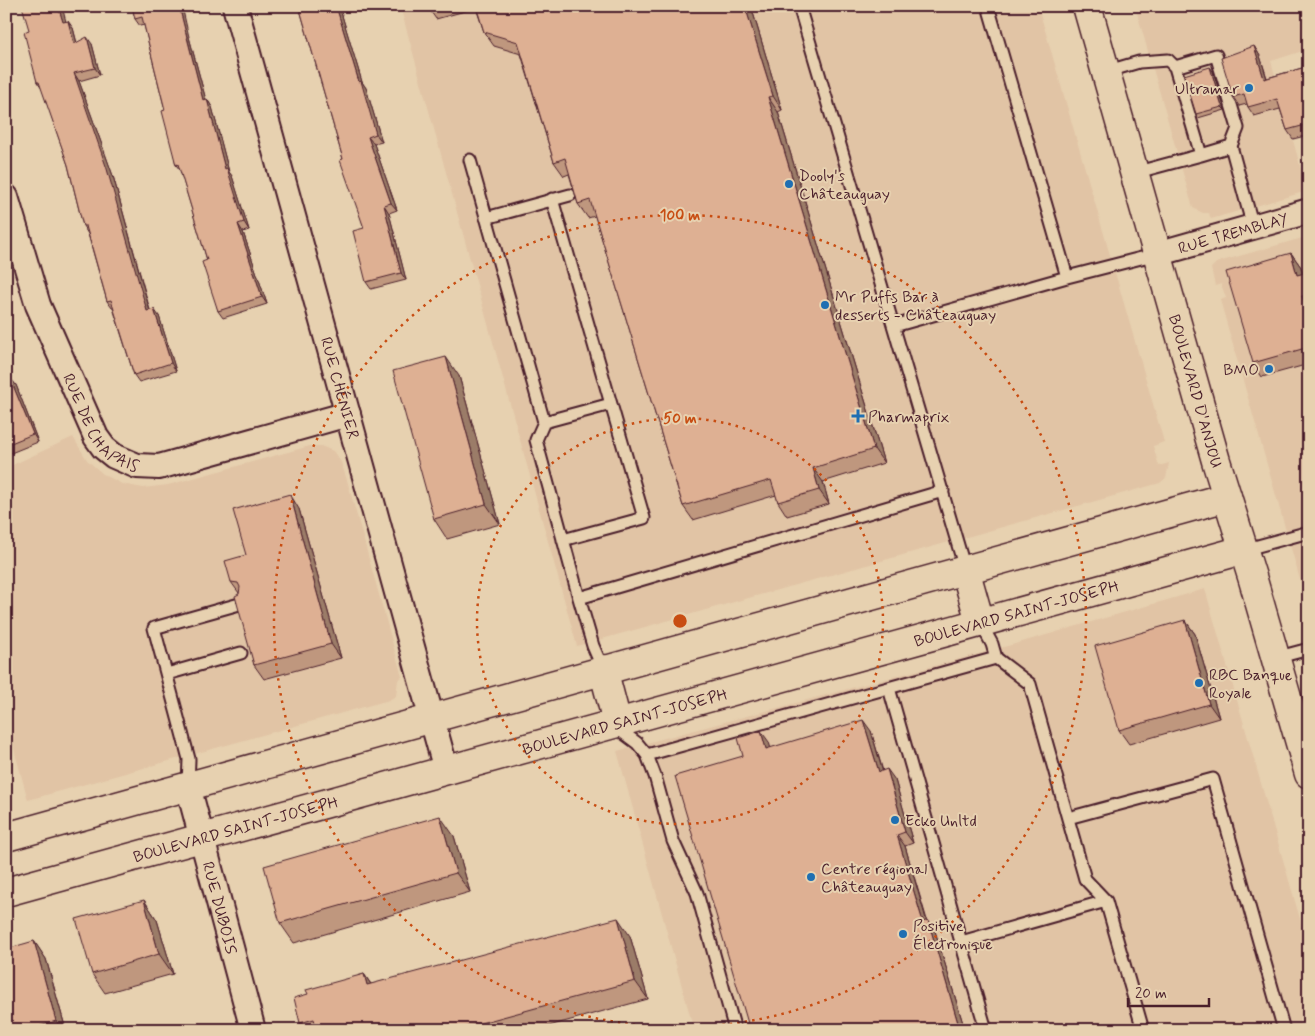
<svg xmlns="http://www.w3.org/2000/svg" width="1315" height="1036" viewBox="0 0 1315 1036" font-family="Mynerve,sans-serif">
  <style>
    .built { fill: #e1c4a5 }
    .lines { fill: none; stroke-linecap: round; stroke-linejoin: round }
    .service-casing { stroke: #4a1f2b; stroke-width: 15 }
    .minor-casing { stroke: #4a1f2b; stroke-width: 28 }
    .tertiary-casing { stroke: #4a1f2b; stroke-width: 31 }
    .service { stroke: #e7d1b0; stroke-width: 11 }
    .minor { stroke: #e7d1b0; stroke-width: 24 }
    .tertiary { stroke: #e7d1b0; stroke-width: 28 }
    .wall { fill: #bf977e; stroke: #4a1f2b }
    .shaded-wall { fill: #9b7b67; stroke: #4a1f2b }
    .building { fill: #deb093; stroke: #4a1f2b }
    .ring { fill: none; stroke: #c84d12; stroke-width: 2.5; stroke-dasharray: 2.5 5 }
    .poi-dot { fill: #1f6fb2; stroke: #e7d1b0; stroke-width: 2 }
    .labels { text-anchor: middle; stroke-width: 4; stroke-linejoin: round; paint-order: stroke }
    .poi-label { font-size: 16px; fill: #4a1f2b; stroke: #e7d1b0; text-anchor: start }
    .street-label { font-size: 16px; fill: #4a1f2b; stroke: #e7d1b0 }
    .centre { fill: #c84d12; stroke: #e7d1b0; stroke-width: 2.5 }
    .ring-label { font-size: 15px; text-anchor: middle; font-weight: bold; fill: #c84d12; stroke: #e7d1b0; stroke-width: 4; stroke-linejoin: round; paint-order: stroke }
  </style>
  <rect width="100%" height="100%" fill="#e7d1b0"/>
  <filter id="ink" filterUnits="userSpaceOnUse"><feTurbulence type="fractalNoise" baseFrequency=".02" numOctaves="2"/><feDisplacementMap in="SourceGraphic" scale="10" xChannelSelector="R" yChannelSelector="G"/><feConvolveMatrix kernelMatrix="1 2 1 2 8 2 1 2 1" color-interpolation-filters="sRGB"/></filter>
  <g filter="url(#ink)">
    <!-- built -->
    <path class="built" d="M400 6H1038L1164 442 1153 446 1159 466 1169 463 1166 478 1160 483 1135 490 577 646Z
      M1135 6H1309V49L1271 61 1307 191 1211 219 1209 213H1203L1193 208Z
      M1309 236V611L1220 300 1226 298 1221 284 1215 286 1211 268 1216 263 1222 261Z
      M73 437 87 460 103 474 122 484 143 488 168 485 310 446H321L333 451 341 462 347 480 402 677 398 680 396 696 389 700 28 800 6 720V468Z
      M1205 589 1309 950V1030H694L617 751 1015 644Z"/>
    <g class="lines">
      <!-- service casing -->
      <g class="service-casing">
        <path id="service" d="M799 6 965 569
          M1175 67 1216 55 1238 128 1231 146
          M1105 72 1139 62 1168 60 1175 67 1201 155 1134 173
          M1201 155 1231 146 1253 227
          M470 160 544 422
          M552 199 611 404
          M486 218 570 195
          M1067 277 1157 254
          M894 326 1067 277 988 6
          M563 540 644 518 611 404 544 422 536 440 579 598
          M1243 550 1309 532
          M996 658 1030 684 1085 879 1106 901 1143 1030
          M1275 658 1309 649
          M603 669 593 646 579 598 943 491
          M167 674 241 653
          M889 688 986 1030
          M618 724 621 731 637 743 647 755 655 776 673 841 697 893 735 1030
          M647 755 996 658 992 644 980 622
          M188 786 189 759 154 628 243 603
          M1068 818 1213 779 1284 1030
          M961 942 1106 901"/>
      </g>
      <!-- minor casing -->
      <g class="minor-casing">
        <g id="minor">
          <path id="s1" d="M235 6 446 770"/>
          <path id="s2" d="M6 197 38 305 96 437 104 448 114 456 137 466 159 467 348 414"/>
          <path id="s3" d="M1157 254 1309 211"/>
          <path id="s4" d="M188 786 253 1030"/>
        </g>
      </g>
      <!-- tertiary casing -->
      <g class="tertiary-casing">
        <g id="tertiary">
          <path id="s5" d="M1087 6 1216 461 1253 580 1309 774"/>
          <path d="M965 569 980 622"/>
          <path d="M603 669 617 722"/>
          <path d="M6 837 1227 497"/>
          <path id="s6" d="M6 892 1243 550"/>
        </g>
      </g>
      <!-- service -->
      <use href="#service" class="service"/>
      <!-- minor -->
      <use href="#minor" class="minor"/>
      <!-- tertiary -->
      <use href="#tertiary" class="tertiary"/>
    </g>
    <!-- wall -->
    <path class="wall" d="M132 6 189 37 206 100 207 99 212 107 229 172 232 176 249 230 243 232 267 304 223 318 218 311 207 260 180 170 176 165 165 110 144 25 140 26 135 19Z
      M299 6H343L344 8 340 9 362 82 366 88 382 142 374 144 397 210 389 213 406 280 371 289 366 282 364 228 343 159Z
      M427 6H751L782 110 778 112 884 463 823 482 829 504 787 516 778 502 776 495 693 520 683 506 595 216 588 218 578 204 569 174 564 176 554 162 521 54 494 46 484 32 476 8 436 19Z
      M66 21 73 28 77 43 92 44 100 75 79 81 113 176 150 310 159 316 176 371 139 382 134 375 113 308H112L107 301 88 234 83 226 68 165 42 89 37 82 29 30Z
      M1254 46 1260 56 1267 78 1309 66V135L1293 139 1287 130 1280 109 1254 116 1248 107 1247 104 1239 106 1233 97Z
      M1213 71 1225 110 1198 118 1196 114Z
      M1291 253 1301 267 1303 273 1309 272V364L1262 377 1253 363Z
      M459 376 500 524 447 539 434 519Z
      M10 378 16 385 38 442 6 455V380Z
      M299 509 341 658 264 679 254 665 239 593 231 582 246 555Z
      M1185 620 1195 634 1219 718 1129 744 1119 730Z
      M871 731 883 771 895 780 913 843 905 846 927 920H928L935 931 965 1030H750L743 756 769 742 770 748Z
      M454 836 470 892 294 943 280 923Z
      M144 900 157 920 173 974 105 993 92 974Z
      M630 936 648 999 534 1030H305L300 1023 308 994 364 974 371 984Z
      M34 941 46 959 66 1030H6L8 956Z"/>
    <!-- shaded-wall -->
    <path class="shaded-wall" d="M58 6H62L68 30 63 22Z
      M179 6H182L189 37 208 108 203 100Z
      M336 6H338L340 9 362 82 366 88 382 142 376 134 359 82Z
      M745 6H751L782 110 773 96Z
      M68 21 73 28 79 52 74 44Z
      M87 37 92 44 100 75 95 68Z
      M1254 46 1260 56 1270 89 1264 79Z
      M1210 67 1213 71 1225 110 1222 107Z
      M74 73 79 81 113 176 152 319 147 311Z
      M768 97 778 112 884 463 874 449Z
      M207 99 212 107 229 172 232 176 249 230 244 222 225 169Z
      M368 137 374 144 397 210 391 203Z
      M384 205 389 213 406 280 401 273Z
      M238 224 243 232 267 304 262 297Z
      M1291 253 1301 267 1307 289 1297 275Z
      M1302 296 1309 306V319Z
      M154 309 159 316 176 371 171 363Z
      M446 357 459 376 500 524 486 504Z
      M10 378 16 385 38 442 33 434Z
      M813 468 823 482 829 504 819 490Z
      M290 494 299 509 341 658 331 644Z
      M1185 620 1195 634 1219 718 1209 704Z
      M863 720 871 731 886 783 879 772Z
      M761 731 769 742 774 760 766 749Z
      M887 769 895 780 913 843 905 832Z
      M440 816 454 836 470 892 456 873Z
      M897 835 905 846 930 933 923 922Z
      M144 900 157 920 173 974 159 954Z
      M618 918 630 936 648 999 635 981Z
      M928 920 935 931 965 1030H960Z
      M34 941 46 959 66 1030H62L56 1021Z
      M364 974 376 992 367 985Z"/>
    <!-- building -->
    <path class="building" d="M22 6H58L63 22 68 21 74 44 87 37 95 68 74 73 107 169 147 311 154 309 171 363 134 375 111 300 107 301 86 226H83L68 165 39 82H37L24 32 29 30Z
      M132 6H179L203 100 207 99 225 169 227 168 244 222 238 224 262 297 218 311 202 262 207 260 178 164 176 165 162 111 165 110 142 17 135 19Z
      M299 6H336L359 82 361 81 376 134 368 137 391 203 384 205 401 273 366 282 353 231 364 228 340 160 343 159Z
      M476 6H745L773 96 768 97 874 449 813 468 819 490 778 502 771 480 683 506 590 200 578 204 565 158 554 162 518 42 484 32Z
      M1254 46 1264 79 1309 66V124L1287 130 1277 99 1248 107 1244 94 1233 97 1221 58Z
      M1210 67 1222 107 1196 114 1184 75Z
      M1291 253 1297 275 1309 272V294L1302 296 1309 319V347L1253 363 1226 272Z
      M446 357 486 504 434 519 393 371Z
      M10 378 33 434 6 445V380Z
      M290 494 331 644 254 665 235 596 239 594 240 587 238 583 231 582 225 561 246 555 233 510Z
      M1185 620 1209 704 1119 730 1095 646Z
      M863 720 879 772 887 769 905 832 897 835 923 922 928 920 960 1030H750L675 776 743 756 738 738 761 731 766 749Z
      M440 816 456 873 280 923 264 866Z
      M144 900 159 954 92 974 76 919Z
      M618 918 635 981 455 1030H317L314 1019 300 1023 294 998 308 994 306 990 364 974 367 985Z
      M34 941 56 1021 40 1026 41 1030H6V957L8 956 6 949Z"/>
  </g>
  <!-- distance rings -->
  <g class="ring">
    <circle cx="680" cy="621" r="203"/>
    <circle cx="680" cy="621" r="406"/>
  </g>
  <!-- markers -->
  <g class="poi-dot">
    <circle cx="1249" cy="88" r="5"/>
    <circle cx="789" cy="184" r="5"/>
    <circle cx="825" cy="305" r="5"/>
    <circle cx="1269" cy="369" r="5"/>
    <path d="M855.5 408.5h5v5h5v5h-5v5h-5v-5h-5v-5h5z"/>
    <circle cx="1199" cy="683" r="5"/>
    <circle cx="895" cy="820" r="5"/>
    <circle cx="811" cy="877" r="5"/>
    <circle cx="903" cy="934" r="5"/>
  </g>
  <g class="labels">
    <!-- poi labels -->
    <g class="poi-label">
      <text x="1239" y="94" text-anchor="end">Ultramar</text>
      <text x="799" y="181">Dooly's<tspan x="799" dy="18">Châteauguay</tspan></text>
      <text x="835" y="302">Mr Puffs Bar à<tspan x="835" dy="18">desserts - Châteauguay</tspan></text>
      <text x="1259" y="375" text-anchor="end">BMO</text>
      <text x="868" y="422">Pharmaprix</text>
      <text x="1209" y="680">RBC Banque<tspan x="1209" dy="18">Royale</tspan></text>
      <text x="905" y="826">Ecko Unltd</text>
      <text x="821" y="874">Centre régional<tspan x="821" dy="18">Châteauguay</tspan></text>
      <text x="913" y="931">Positive<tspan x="913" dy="18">Électronique</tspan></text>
    </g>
    <!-- street labels -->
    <g class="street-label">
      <text dy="6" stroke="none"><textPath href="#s3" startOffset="79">RUE TREMBLAY</textPath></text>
      <text dy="6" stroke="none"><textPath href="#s1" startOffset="396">RUE CHÉNIER</textPath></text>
      <text dy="6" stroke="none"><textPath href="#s5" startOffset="400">BOULEVARD D'ANJOU</textPath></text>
      <text dy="6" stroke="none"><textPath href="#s2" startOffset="249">RUE DE CHAPAIS</textPath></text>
      <text dy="6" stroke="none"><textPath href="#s6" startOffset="1048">BOULEVARD SAINT-JOSEPH</textPath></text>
      <text dy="6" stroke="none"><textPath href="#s6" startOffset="642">BOULEVARD SAINT-JOSEPH</textPath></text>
      <text dy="6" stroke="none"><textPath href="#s6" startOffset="238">BOULEVARD SAINT-JOSEPH</textPath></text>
      <text dy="6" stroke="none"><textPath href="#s4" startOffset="126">RUE DUBOIS</textPath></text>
    </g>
  </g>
  <circle cx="680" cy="621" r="8" class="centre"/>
  <g class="ring-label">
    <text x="680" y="220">100 m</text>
    <text x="680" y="423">50 m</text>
  </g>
  <!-- margin -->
  <rect width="1315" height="1036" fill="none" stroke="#e7d1b0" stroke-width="25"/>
  <rect x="12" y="12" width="1290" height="1011" fill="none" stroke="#4a1f2b" stroke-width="2" filter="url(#ink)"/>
  <!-- scale -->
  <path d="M1128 998v8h81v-8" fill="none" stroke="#4a1f2b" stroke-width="2.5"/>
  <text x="1135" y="998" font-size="15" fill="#4a1f2b" stroke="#e7d1b0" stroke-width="4" paint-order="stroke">20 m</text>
</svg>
